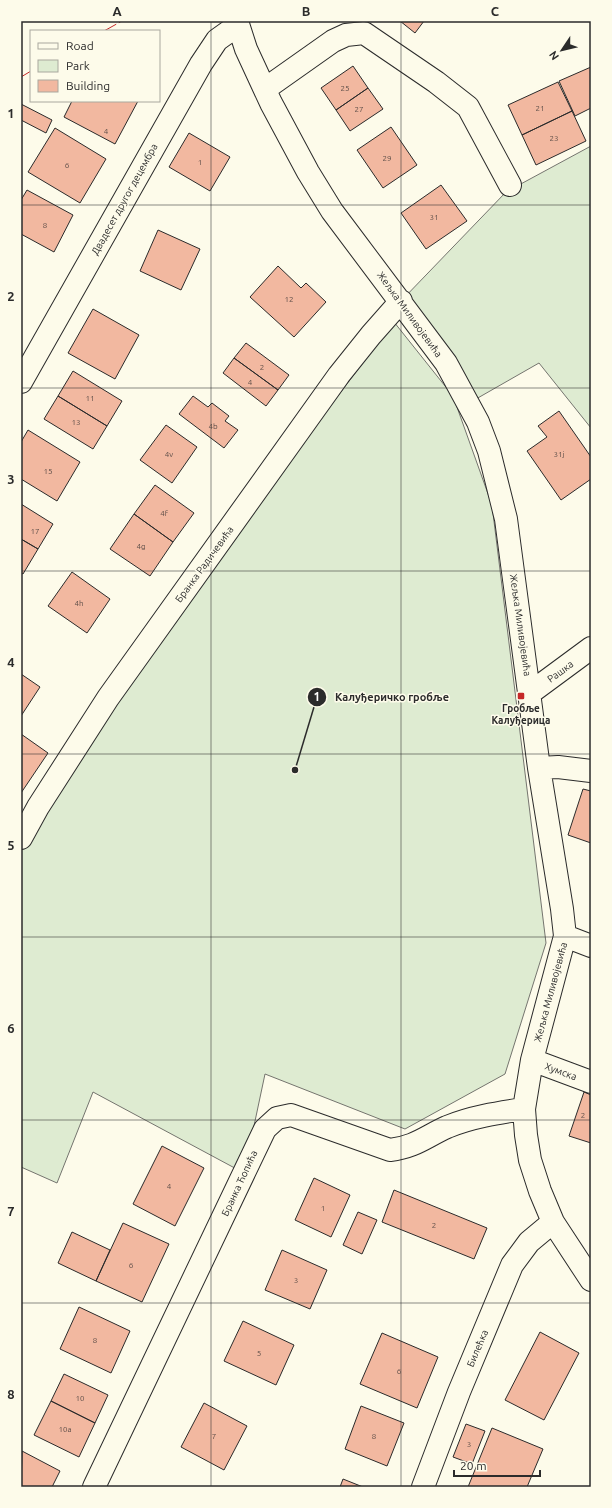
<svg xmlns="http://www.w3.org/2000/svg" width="612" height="1508" viewBox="0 0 612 1508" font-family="Ubuntu,sans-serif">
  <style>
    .green { fill: #deebd1; stroke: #74746e }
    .building { fill: #f2b8a0; stroke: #2b2b2b }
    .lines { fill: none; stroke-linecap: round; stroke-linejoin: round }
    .minor-casing { stroke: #2b2b2b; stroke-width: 24 }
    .minor { stroke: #fdfbea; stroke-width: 22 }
    .power { stroke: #c62828; stroke-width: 1; stroke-dasharray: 14 3 2 3; stroke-linecap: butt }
    .grid { fill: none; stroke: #2b2b2b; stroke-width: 1; stroke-opacity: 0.55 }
    .poi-dot { fill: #c62828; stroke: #fdfbea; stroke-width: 1.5 }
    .labels { text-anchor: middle; stroke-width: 3; stroke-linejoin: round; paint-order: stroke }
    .number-label { font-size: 8px; fill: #5d4e48 }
    .street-label { font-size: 10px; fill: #2b2b2b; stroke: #fdfbea }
    .poi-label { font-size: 10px; font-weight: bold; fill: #2b2b2b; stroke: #fdfbea }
    .leader { fill: none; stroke: #2b2b2b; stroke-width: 1.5 }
    .callout-dot { fill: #2b2b2b; stroke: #fdfbea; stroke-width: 1.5 }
    .mark-label { font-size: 12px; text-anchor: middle; font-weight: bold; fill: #fff }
    .callout-label { font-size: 11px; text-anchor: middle; font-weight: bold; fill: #2b2b2b; stroke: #fdfbea; stroke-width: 3; stroke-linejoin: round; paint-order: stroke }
    .neatline { fill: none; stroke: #2b2b2b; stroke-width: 1.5 }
    .grid-label { font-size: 13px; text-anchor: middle; font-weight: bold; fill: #2b2b2b }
  </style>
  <rect width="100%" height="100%" fill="#fdfbea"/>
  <!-- green -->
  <path class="green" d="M591 146V428L539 363 469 403 401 301 506 192Z
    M394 322 453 396 492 505 546 943 505 1074 405 1129 265 1074 244 1173 93 1092 57 1183 21 1167V841L108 698Z"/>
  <!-- building -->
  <path class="building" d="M400 21H424L415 33Z
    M353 66 368 88 336 110 321 88Z
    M591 67V108L575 116 559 81Z
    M558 82 572 111 522 135 508 105Z
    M368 88 383 109 350 131 336 110Z
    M72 101H138L115 144 64 117Z
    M21 104 52 120 46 133 21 120Z
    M572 111 586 141 536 165 522 135Z
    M391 127 417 165 383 188 357 150Z
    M55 128 106 159 80 203 28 172Z
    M189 133 230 157 210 191 169 167Z
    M441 185 467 221 426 249 401 213Z
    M27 190 73 215 54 252 21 234V200Z
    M158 230 200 249 181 290 140 271Z
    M278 266 301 288 306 283 326 302 294 337 250 297Z
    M93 309 139 335 115 379 68 353Z
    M246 343 289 375 278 390 234 358Z
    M234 358 278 390 266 406 223 373Z
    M73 371 122 401 107 426 58 396Z
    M58 396 107 426 93 449 44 419Z
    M193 396 208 407 212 403 229 416 225 421 238 430 224 448 179 414Z
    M559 411 591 457V479L561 500 527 451 547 437 538 426Z
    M166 425 197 447 172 483 140 460Z
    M28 430 80 462 57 501 21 479V442Z
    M155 485 194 513 173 542 134 514Z
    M21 504 53 524 38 549 21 539Z
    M134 514 173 542 150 576 110 549Z
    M21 539 38 549 23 574 21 573Z
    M72 572 110 599 87 633 48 606Z
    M21 674 40 687 21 716Z
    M21 734 48 753 21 793Z
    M583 789 591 791V843L568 835Z
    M584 1092 591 1095V1143L569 1136Z
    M162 1146 204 1168 175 1226 133 1204Z
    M314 1178 350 1195 331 1237 295 1220Z
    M394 1190 487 1228 474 1259 382 1222Z
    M358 1212 377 1220 362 1254 343 1245Z
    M123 1223 169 1244 142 1302 96 1281Z
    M72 1232 110 1250 96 1281 58 1263Z
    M282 1250 327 1270 310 1309 265 1290Z
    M79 1307 130 1331 111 1373 60 1349Z
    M243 1321 294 1345 276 1385 224 1361Z
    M540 1332 579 1353 544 1420 505 1400Z
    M382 1333 438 1357 417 1408 360 1384Z
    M64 1374 108 1395 95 1423 51 1401Z
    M51 1401 95 1423 79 1457 34 1435Z
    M204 1403 247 1426 224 1470 181 1447Z
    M361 1406 404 1423 387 1466 345 1449Z
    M466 1424 485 1431 472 1464 453 1457Z
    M492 1428 543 1449 527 1487H468Z
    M22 1451 60 1471 52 1487H21Z
    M343 1479 363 1487H340Z"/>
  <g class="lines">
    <!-- minor casing -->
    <g class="minor-casing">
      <path id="minor" d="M237 21 246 49 271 103 308 172 332 211 446 363 478 422 489 451 506 519 539 768 562 909 565 936 532 1060 524 1109 526 1135 530 1160 540 1191 553 1222 591 1280
        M265 89 333 41 346 35 364 33 436 82 468 107 510 185
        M21 382 201 64 217 40 238 25
        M530 693 591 648
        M539 768 558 767 591 771
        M21 838 38 807 108 698 339 375 371 335 401 301
        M565 936 591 946
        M532 1060 591 1082
        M94 1487 265 1129 277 1118 291 1115 390 1150C415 1147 425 1137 447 1127 471 1117 497 1113 524 1109
        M423 1487 459 1392 512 1265 529 1242 553 1222"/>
    </g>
    <!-- minor -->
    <use href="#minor" class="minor"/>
    <!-- power -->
    <path class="power" d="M104 31 122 21
      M21 77 31 71"/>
  </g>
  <!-- grid -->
  <path class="grid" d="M211 21V1487M401 21V1487M21 205H591M21 388H591M21 571H591M21 754H591M21 937H591M21 1120H591M21 1303H591"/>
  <!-- markers -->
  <rect class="poi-dot" x="517" y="692" width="8" height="8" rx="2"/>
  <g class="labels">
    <!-- number labels -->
    <g class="number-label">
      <text x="345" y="91">25</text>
      <text x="540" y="111">21</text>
      <text x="359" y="112">27</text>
      <text x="106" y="134">4</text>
      <text x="554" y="141">23</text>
      <text x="387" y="161">29</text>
      <text x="200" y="165">1</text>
      <text x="67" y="168">6</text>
      <text x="434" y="220">31</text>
      <text x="45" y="228">8</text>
      <text x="289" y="302">12</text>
      <text x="262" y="370">2</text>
      <text x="250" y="385">4</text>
      <text x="90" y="401">11</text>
      <text x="76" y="425">13</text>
      <text x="213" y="429">4b</text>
      <text x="169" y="457">4v</text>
      <text x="559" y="457">31j</text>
      <text x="48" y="474">15</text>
      <text x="164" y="516">4f</text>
      <text x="35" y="534">17</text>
      <text x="141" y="549">4g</text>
      <text x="79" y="606">4h</text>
      <text x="583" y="1118">2</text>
      <text x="169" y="1189">4</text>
      <text x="323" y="1211">1</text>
      <text x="434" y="1228">2</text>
      <text x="131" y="1268">6</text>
      <text x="296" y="1283">3</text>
      <text x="95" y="1343">8</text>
      <text x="259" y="1356">5</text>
      <text x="399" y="1374">6</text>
      <text x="80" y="1401">10</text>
      <text x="65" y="1432">10a</text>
      <text x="214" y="1439">7</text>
      <text x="374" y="1439">8</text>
      <text x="469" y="1447">3</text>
    </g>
    <!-- street labels -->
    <g class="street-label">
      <text transform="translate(124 199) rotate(-61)" y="4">Двадесет другог децембра</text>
      <text transform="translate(410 314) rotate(54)" y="4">Жељка Миливојевића</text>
      <text transform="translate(204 564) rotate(-54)" y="4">Бранка Радичевића</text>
      <text transform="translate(521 625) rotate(82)" y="4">Жељка Миливојевића</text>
      <text transform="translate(560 671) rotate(-36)" y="4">Рашка</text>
      <text transform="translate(550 992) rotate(-75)" y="4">Жељка Миливојевића</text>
      <text transform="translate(561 1071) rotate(20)" y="4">Хумска</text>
      <text transform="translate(239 1183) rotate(-65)" y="4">Бранка Ћопића</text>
      <text transform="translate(477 1348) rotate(-67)" y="4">Билећка</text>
    </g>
    <!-- poi labels -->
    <g class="poi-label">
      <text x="521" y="712">Гробље<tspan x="521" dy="12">Калуђерица</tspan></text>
    </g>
  </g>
  <!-- callouts -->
  <path class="leader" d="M295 770L317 697"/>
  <g class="callout-dot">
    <circle cx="295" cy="770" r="4"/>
    <circle cx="317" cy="697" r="10"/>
  </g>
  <g class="mark-label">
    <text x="317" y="701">1</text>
  </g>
  <g class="callout-label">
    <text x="392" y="701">Калуђеричко гробље</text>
  </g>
  <!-- border -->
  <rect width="612" height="1508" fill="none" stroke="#fdfbea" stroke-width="44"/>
  <!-- legend -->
  <rect x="30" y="30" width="130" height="72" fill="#fdfbea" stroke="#a9a89e"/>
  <rect x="38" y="43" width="20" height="6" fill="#fdfbea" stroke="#a9a89e"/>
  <text x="66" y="50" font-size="12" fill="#2b2b2b">Road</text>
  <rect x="38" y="60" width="20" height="12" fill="#deebd1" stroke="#a9a89e"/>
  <text x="66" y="70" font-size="12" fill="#2b2b2b">Park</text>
  <rect x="38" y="80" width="20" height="12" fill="#f2b8a0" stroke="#a9a89e"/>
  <text x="66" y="90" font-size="12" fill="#2b2b2b">Building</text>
  <!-- north arrow -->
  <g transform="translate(562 50) rotate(235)" stroke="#fdfbea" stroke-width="3" paint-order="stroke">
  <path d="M0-3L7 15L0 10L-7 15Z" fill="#2b2b2b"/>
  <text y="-6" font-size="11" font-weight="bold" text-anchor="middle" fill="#2b2b2b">N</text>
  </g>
  <!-- scale -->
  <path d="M454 1470v6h86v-6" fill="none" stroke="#2b2b2b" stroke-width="2"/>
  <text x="460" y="1470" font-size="12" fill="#2b2b2b" stroke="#fdfbea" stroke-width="3" paint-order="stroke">20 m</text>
  <rect x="22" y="22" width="568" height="1464" class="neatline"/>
  <g class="grid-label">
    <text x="117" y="16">A</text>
    <text x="306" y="16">B</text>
    <text x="495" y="16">C</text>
    <text x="11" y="118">1</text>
    <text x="11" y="301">2</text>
    <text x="11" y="484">3</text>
    <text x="11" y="667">4</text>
    <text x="11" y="850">5</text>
    <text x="11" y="1033">6</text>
    <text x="11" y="1216">7</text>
    <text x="11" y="1399">8</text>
  </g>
</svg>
